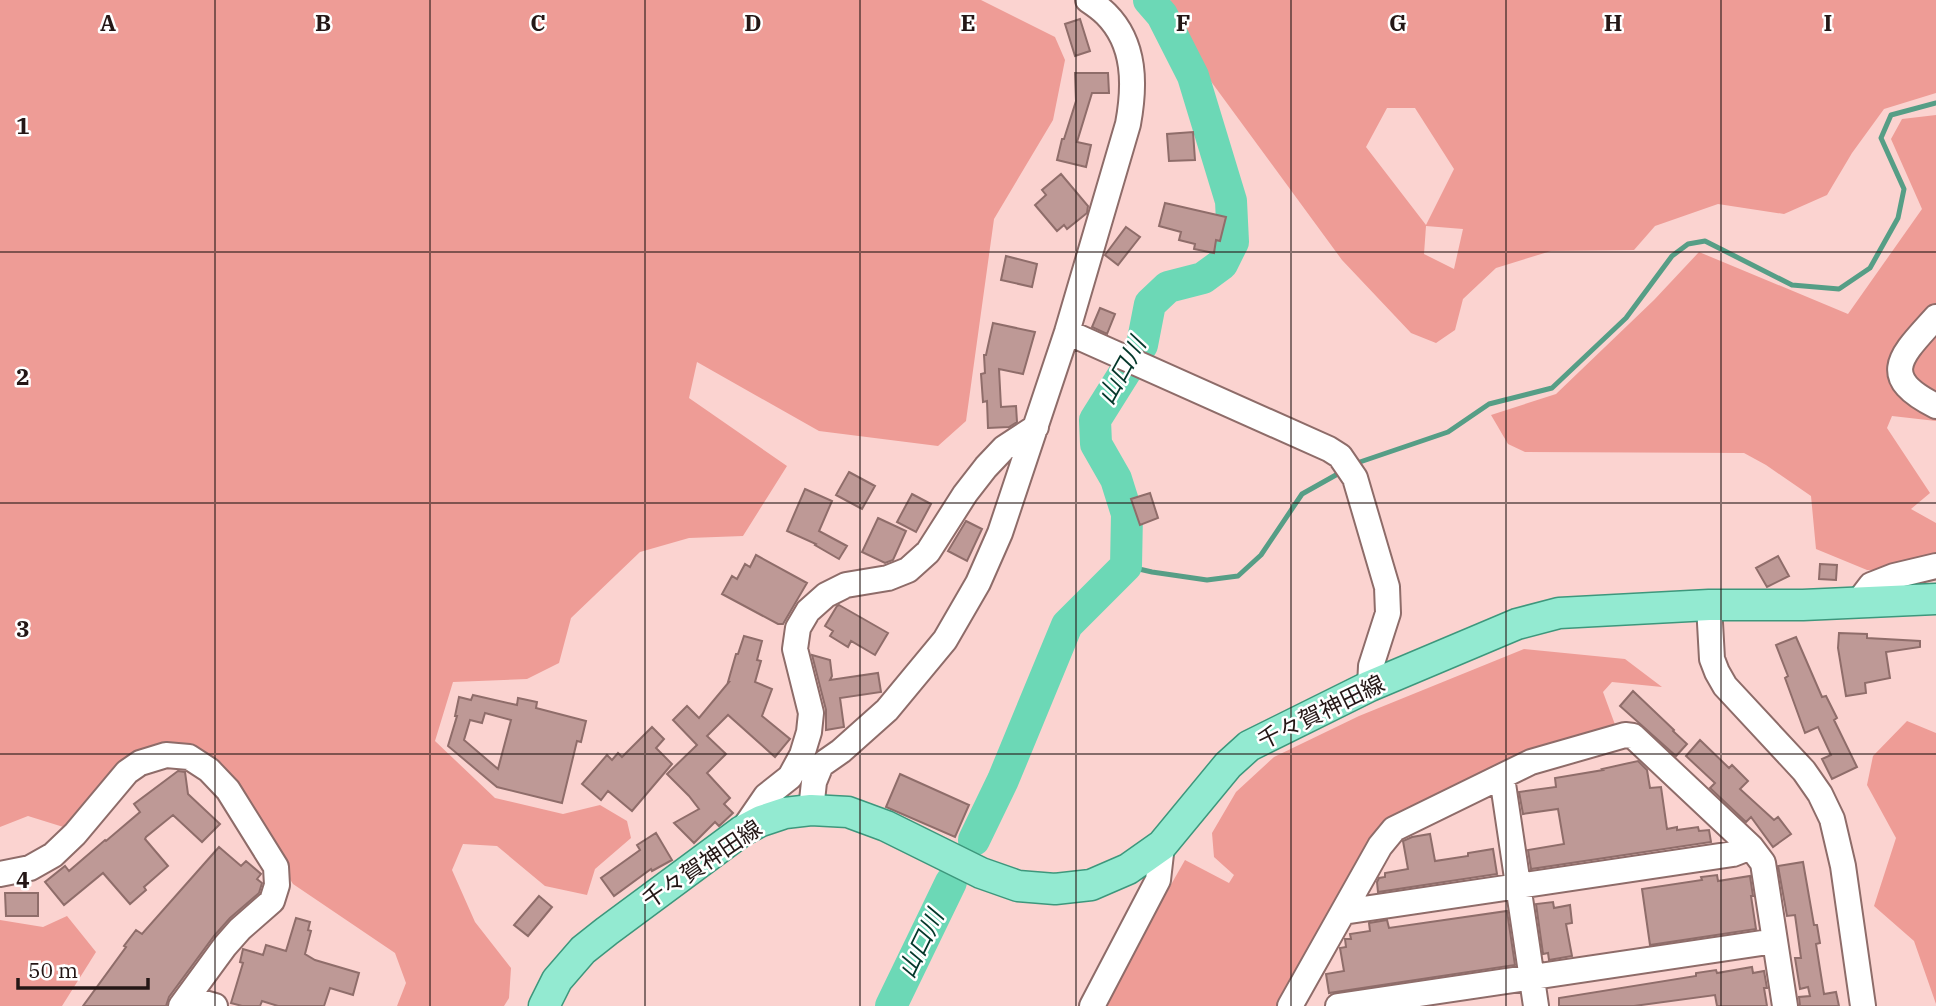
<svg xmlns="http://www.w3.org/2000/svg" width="1936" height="1006" viewBox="0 0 1936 1006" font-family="'IBM Plex Serif','Noto Sans JP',serif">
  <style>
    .green { fill: #ee9c96; fill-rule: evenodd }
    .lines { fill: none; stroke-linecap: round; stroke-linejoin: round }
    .stream { stroke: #569e86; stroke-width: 5 }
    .river { stroke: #6cd8b6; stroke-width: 32 }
    .building { fill: #be9996; stroke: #8f6d6a; stroke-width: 2; fill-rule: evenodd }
    .minor-casing { stroke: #8e6c69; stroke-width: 28 }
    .major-casing { stroke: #3d977c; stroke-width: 33 }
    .minor { stroke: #fff; stroke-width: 24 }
    .major { stroke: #93ead1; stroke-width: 30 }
    .grid { fill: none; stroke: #241716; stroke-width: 2; stroke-opacity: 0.55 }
    .labels { text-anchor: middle; stroke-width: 5; stroke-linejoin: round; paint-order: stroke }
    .street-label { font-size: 23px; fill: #241716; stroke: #fff }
    .water-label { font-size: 24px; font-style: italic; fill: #03372a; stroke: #fff }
    .grid-label { font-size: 23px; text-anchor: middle; font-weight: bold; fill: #241716; stroke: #fff; stroke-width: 5; stroke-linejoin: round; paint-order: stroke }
  </style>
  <rect width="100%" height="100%" fill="#fbd3d0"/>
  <!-- green -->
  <path class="green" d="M0 0H981L1055 37 1065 60 1053 120 994 219 966 421 938 446 819 431 697 362 689 398 787 466 743 536 689 538 640 552 571 618 559 663 527 679 453 682 435 741 495 798 563 814 600 805 627 821 631 838 595 869 587 895 545 886 497 846 463 844 452 870 475 922 511 968 509 998 504 1006H397L406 983 395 953 293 884 222 772 162 744 73 830 28 816 0 827Z
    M1170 0H1936V93L1884 109 1852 153 1827 195 1784 214 1718 204 1655 226 1634 250 1551 251 1496 268 1463 299 1455 330 1436 343 1411 333 1342 260 1207 76ZM1387 108H1415L1454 169 1426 225 1366 147ZM1426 226 1463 229 1454 269 1424 254Z
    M1936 115V421L1892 416 1887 428 1930 493 1911 509 1936 523V569L1867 570 1816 549 1811 496 1766 465 1744 453 1525 452 1508 444 1491 415 1556 394 1654 300 1699 252 1848 314 1922 209 1891 139 1902 119Z
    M1524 649 1625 659 1662 687 1612 682 1603 692 1617 730 1385 829 1285 1006H1102L1185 860 1229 883 1234 875 1214 857 1212 833 1236 792 1274 757 1359 716Z
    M1907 721 1936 733V1004L1914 941 1874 906 1896 838 1867 785 1873 756Z
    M67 916 96 952 62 1006H0V920L43 927Z"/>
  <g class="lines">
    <!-- stream -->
    <path class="stream" d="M1354 464 1448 432 1489 404 1552 388 1626 318 1672 256 1688 244 1705 241 1792 285 1839 289 1870 268 1898 218 1904 189 1881 138 1891 115 1936 103
      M1126 566 1152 572 1207 580 1238 576 1261 555 1302 494 1343 471"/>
    <!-- river -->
    <path class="river" d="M974 840 1003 780 1067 625 1126 566 1127 514 1116 479 1096 444 1095 420 1142 345 1150 304 1168 287 1203 278 1222 264 1233 242 1231 201 1193 76 1162 15 1149 0
      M891 1006 951 882"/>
  </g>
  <!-- building -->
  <path class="building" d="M1080 19 1090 51 1075 56 1065 24Z
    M1075 73H1108L1109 93H1092L1077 142 1091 145 1086 167 1057 160 1062 139H1064L1076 101Z
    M1193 132 1195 160 1169 161 1167 134Z
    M1061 174 1088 206 1087 213 1067 229 1064 225 1057 231 1035 205 1046 195 1042 190Z
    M1165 203 1226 217 1220 241 1216 240 1214 253 1194 249 1195 244 1179 240 1181 232 1159 226Z
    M1126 227 1140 237 1118 265 1105 255Z
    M1006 256 1037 264 1032 287 1001 280Z
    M1100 308 1115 314 1107 334 1092 327Z
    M993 323 1035 332 1023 374 999 369 1001 407 1016 406 1017 422 1009 427 988 428 987 401 983 402 981 374 985 373 984 355H986Z
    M849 472 875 486 862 509 836 495Z
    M805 489 832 501 819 531 847 546 839 559 815 545 816 544 787 531Z
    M1150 493 1158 518 1140 525 1131 499Z
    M912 494 931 504 916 532 897 522Z
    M878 518 906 531 893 560 885 563 862 552Z
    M966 521 982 529 967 561 948 551Z
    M756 555 807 583 783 624H778L722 594 732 576 737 579 745 564 750 567Z
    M1778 556 1789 576 1767 587 1756 568Z
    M1820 564 1837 565 1836 580 1819 579Z
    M839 605 888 633 875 655 851 641 848 647 830 636 833 631 825 626 837 606Z
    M1839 633 1867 634V638L1920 641V647L1886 652 1890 678 1865 683 1866 693 1846 696 1838 648Z
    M744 636 762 641 757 660 761 661 755 682 772 689 762 716 790 739 775 757 728 715 707 736 726 754 707 773 730 798 724 804 733 813 719 826 715 822 694 843 674 823 699 809 689 796 667 774 697 745 673 720 687 706 699 718 729 682H728L736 654H738Z
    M1796 637 1822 697 1826 696 1837 718 1834 720 1857 767 1832 779 1822 759 1831 755 1818 727 1805 733 1785 678 1788 676 1776 645Z
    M812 655 830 660 832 676 830 680 878 673 881 692 840 698 844 727 826 730V710Z
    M1633 691 1674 730 1673 731 1687 744 1676 756 1620 706Z
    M473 695 517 705 518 698 537 702 536 708 586 721 581 742 577 741 562 803 497 787 448 746 457 716H455L459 697 471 700ZM485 713 511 720 498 769 464 740 470 720 482 723Z
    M652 727 664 739 656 748 672 764 632 811 608 791 601 800 582 784 607 755 612 760 618 753 622 757Z
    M1700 740 1729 768 1732 765 1748 781 1740 789 1774 820 1778 817 1791 834 1773 847 1751 817 1746 822 1710 788 1715 783 1686 756Z
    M1638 761 1647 770 1650 788 1661 787 1667 829 1677 827V830L1698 827 1699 831 1709 830 1711 842 1531 869 1528 850 1564 844 1558 809 1523 814 1519 792 1556 787 1555 778 1603 770 1602 769Z
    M178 771 185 772 188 794 220 824 202 842 173 815 146 837 145 839 168 866 144 887 146 890 130 904 103 873 64 905 45 882 65 866 69 871 105 840 106 841 140 812 134 804Z
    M900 774 969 805 955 837 886 807Z
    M656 833 672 860 652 871 651 869 614 896 601 878 640 850 637 845Z
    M1430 834 1435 861 1468 856V853L1493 849 1497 874 1378 892 1377 882 1379 878 1385 877V873L1408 869 1403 841 1412 837Z
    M219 847 241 866 246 861 261 874 257 879 262 883 259 893 230 918 214 936 169 997 166 1006H83L126 947 124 946 136 930 142 934Z
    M1803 862 1814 925H1817L1820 943 1816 944 1824 994 1836 992 1839 1006H1800L1799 997 1810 996 1808 987 1800 989 1795 958H1801L1795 915 1787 916 1778 866Z
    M1717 875 1718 881 1750 876 1753 896H1751L1756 929 1650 945 1642 889 1702 880 1701 877Z
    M5 893H38V916H6Z
    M539 896 552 907 528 936 514 925Z
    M1553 902 1554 908 1570 905 1572 923 1566 924 1572 956 1549 960 1548 953 1543 954 1536 904Z
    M1507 911 1515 965 1329 993 1326 974 1344 971 1340 948 1346 947 1345 939H1351L1350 934 1370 931 1369 923 1387 920 1389 928Z
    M296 918 310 922 308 930 311 931 305 954 315 960 359 973 353 995 330 988 324 1006H278L262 1001 260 1006H242L231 1003 243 963 240 962 243 949 263 955 266 945 286 951Z
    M1752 967 1753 973 1764 971 1767 988H1764L1767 1006H1717L1715 995 1634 1006H1559V998L1696 976V973L1716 970 1717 973Z"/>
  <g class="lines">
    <!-- minor casing -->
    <g class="minor-casing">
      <path id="minor" d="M1936 317C1902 355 1876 376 1936 406
        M1067 332 1329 449 1340 456 1355 478 1387 587 1388 613 1371 666 1370 686
        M1858 602 1871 585 1894 576 1936 566
        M1709 605 1712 659 1717 672 1725 686 1804 771 1820 794 1832 819 1843 866 1863 1006
        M1502 777 1536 1006
        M811 810 814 782 821 765 841 751 887 710 945 640 978 583 1000 533 1067 332 1128 124C1135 86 1136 44 1106 14 1101 9 1094 4 1088 0
        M742 831 766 796 790 777 802 755 809 732 811 713 795 649 798 628 808 611 826 595 846 585 888 578 908 570 928 552 965 494 986 467 1004 448 1036 427
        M0 874 30 868 53 855 75 834 127 772 140 763 166 755 189 757 209 770 228 790 276 867 277 885 272 901 240 929 225 946 181 1006
        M1343 912 1733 854 1751 847
        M187 998 215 1006
        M1092 1006 1158 880 1162 845
        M1290 1006 1380 846 1394 829 1531 762 1625 735 1633 736 1751 847 1763 863 1785 1006
        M1338 1006 1775 941"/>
    </g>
    <!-- major casing -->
    <g class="major-casing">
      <path id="major" d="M544 1006 557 980 583 950 607 931 742 831 761 821 785 813 811 810 848 812 886 826 981 873 1018 886 1055 889 1091 885 1128 869 1162 845 1228 765 1249 746 1370 686 1517 624 1559 613 1709 605H1803L1936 599"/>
    </g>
    <!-- minor -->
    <use href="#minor" class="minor"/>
    <!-- major -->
    <use href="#major" class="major"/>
  </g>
  <!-- grid -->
  <path class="grid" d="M215 0V1006M430 0V1006M645 0V1006M860 0V1006M1076 0V1006M1291 0V1006M1506 0V1006M1721 0V1006M0 252H1936M0 503H1936M0 754H1936"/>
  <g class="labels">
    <!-- street labels -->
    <g class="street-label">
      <text transform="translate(1321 712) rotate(-26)" y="8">千々賀神田線</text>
      <text transform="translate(702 864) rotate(-34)" y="8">千々賀神田線</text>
    </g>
    <!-- water labels -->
    <g class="water-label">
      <text transform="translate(1122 371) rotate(-61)" y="8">山口川</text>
      <text transform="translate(921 944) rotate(-64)" y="8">山口川</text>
    </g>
  </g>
  <g class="grid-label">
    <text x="108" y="31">A</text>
    <text x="323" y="31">B</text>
    <text x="538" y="31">C</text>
    <text x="753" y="31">D</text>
    <text x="968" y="31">E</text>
    <text x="1183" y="31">F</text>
    <text x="1398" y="31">G</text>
    <text x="1613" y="31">H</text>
    <text x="1828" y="31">I</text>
    <text x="23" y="134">1</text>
    <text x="23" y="385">2</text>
    <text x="23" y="637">3</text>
    <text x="23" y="888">4</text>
  </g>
  <!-- scale -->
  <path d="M18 978v10h130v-10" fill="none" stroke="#241716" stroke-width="3.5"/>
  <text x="28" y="978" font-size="21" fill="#241716" stroke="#ffffff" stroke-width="5" paint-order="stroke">50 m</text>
</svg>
